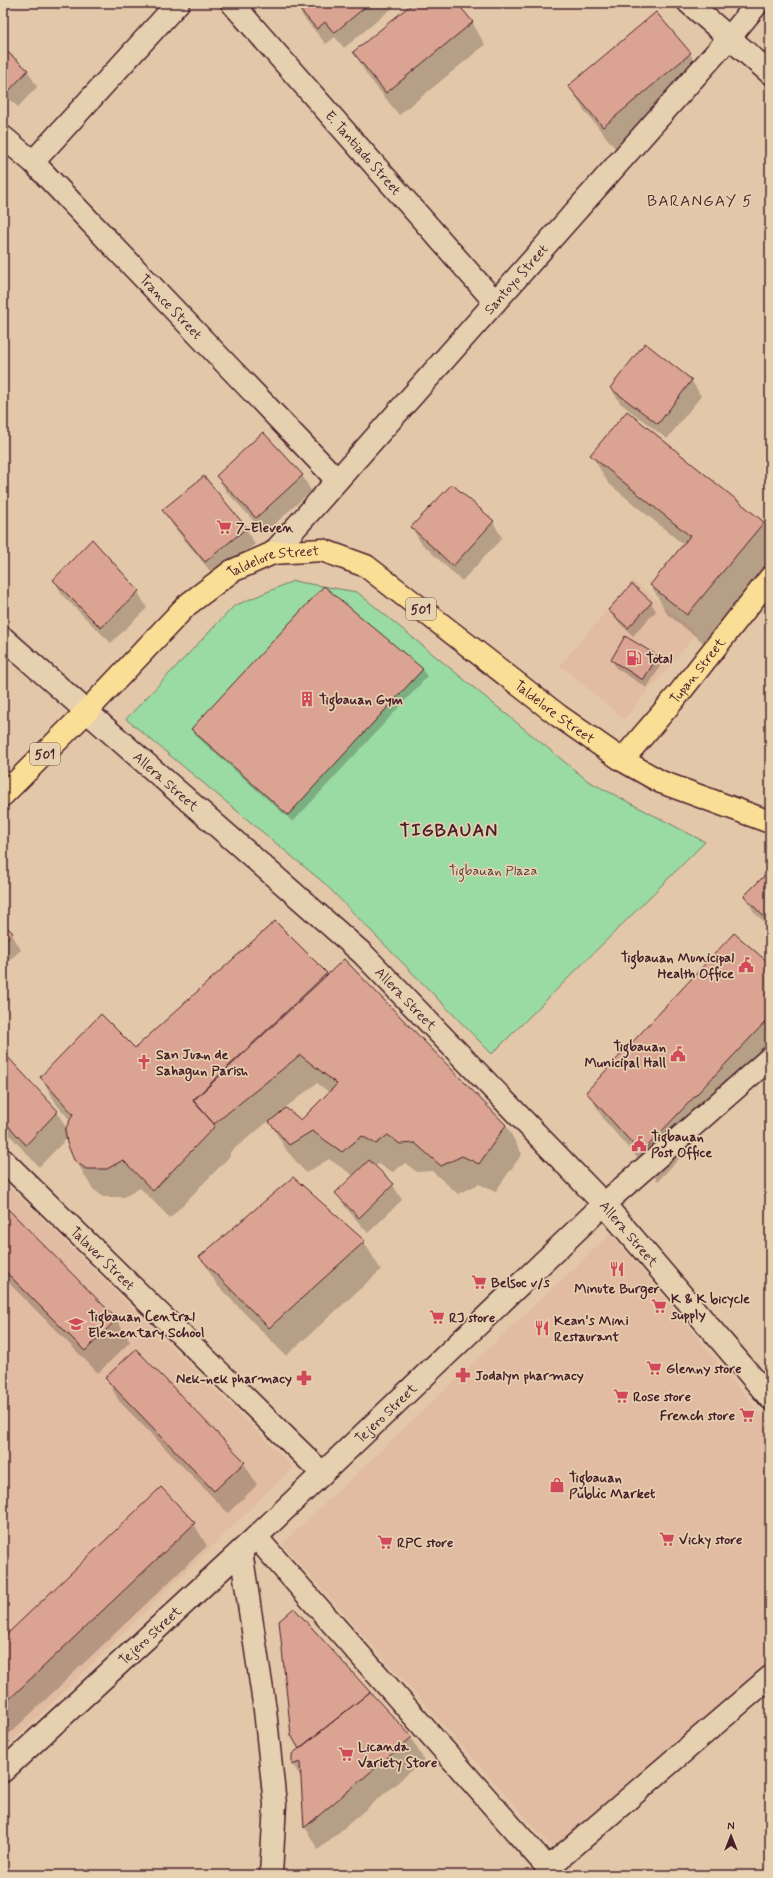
<svg xmlns="http://www.w3.org/2000/svg" width="773" height="1878" viewBox="0 0 773 1878" font-family="Mynerve,sans-serif">
  <style>
    .built { fill: #e1bca2 }
    .green { fill: #9adaa3; stroke: #727c67 }
    .shadow { fill: #0003; fill-rule: evenodd }
    .building { fill: #dba492; stroke: #4a1f2b }
    .lines { fill: none; stroke-linecap: round; stroke-linejoin: round }
    .minor-casing { stroke: #4a1f2b; stroke-width: 25 }
    .major-casing { stroke: #4a1f2b; stroke-width: 25 }
    .minor { stroke: #e5d0af; stroke-width: 22 }
    .major { stroke: #fbde96; stroke-width: 22 }
    .labels { text-anchor: middle; stroke-width: 3.5; stroke-linejoin: round; paint-order: stroke }
    .shield { fill: #e5d0af; stroke: #785453; stroke-width: 1 }
    .shield-label { font-size: 13px; font-weight: bold; fill: #4a1f2b }
    .street-label { font-size: 14px; fill: #4a1f2b; stroke: #e5d0af }
    .poi-label { font-size: 14px; font-weight: bold; fill: #4a1f2b; stroke: #e5d0af; text-anchor: start }
    .park-label { font-size: 14px; fill: #563b3d; stroke: #e5d0af }
    .quarter-label { font-size: 16px; letter-spacing: 1px; fill: #4a1f2b; stroke: #e5d0af }
    .district-label { font-size: 18px; font-weight: bold; letter-spacing: 1px; fill: #4a1f2b; stroke: #e5d0af }
  </style>
  <rect width="100%" height="100%" fill="#e3c7a9"/>
  <filter id="ink" filterUnits="userSpaceOnUse"><feTurbulence type="fractalNoise" baseFrequency=".025" numOctaves="2"/><feDisplacementMap in="SourceGraphic" scale="8" xChannelSelector="R" yChannelSelector="G"/><feConvolveMatrix kernelMatrix="1 2 1 2 8 2 1 2 1" color-interpolation-filters="sRGB"/></filter>
  <g filter="url(#ink)">
    <!-- built -->
    <path class="built" d="M633 580 697 634 624 719 560 665Z
      M3 1180 293 1467 3 1751Z
      M611 1233 770 1426V1660L553 1848 282 1544Z"/>
    <!-- green -->
    <path class="green" d="M293 581 357 592 588 781 705 842 492 1054 324 883 126 719 234 606Z"/>
    <!-- shadow -->
    <path class="shadow" d="M295 3H395L396 5 344 48 335 37 326 44 304 18Z
      M415 3H456L472 22 485 45 399 115 367 75 354 52Z
      M3 49 28 71 37 87 18 107 3 94Z
      M690 54 703 76 616 149 583 109 569 86Z
      M691 380 701 396 667 439 620 403 611 388Z
      M627 412 763 523 770 535V563L704 643 667 614 651 585 684 545 608 483 592 455Z
      M302 475 311 491 265 533 226 491 217 476Z
      M452 485 493 522 502 538 462 581 421 543 412 528Z
      M164 510 246 529 255 544 215 577 173 526Z
      M92 541 138 592 147 608 111 643 63 596 54 580Z
      M632 586 651 603 656 611 633 636 614 618 609 610Z
      M324 588 423 670 427 677 293 822 197 737 192 730Z
      M657 657 661 665 647 688 616 668 612 660Z
      M770 871V918L765 923 754 912 745 896Z
      M770 920V928L766 924Z
      M275 922 328 976 506 1125 522 1154 495 1192 479 1184 458 1194 432 1171 417 1172 405 1163 393 1172 378 1164 374 1167 393 1185 402 1200 368 1233 346 1208 337 1193 354 1176 329 1159 306 1173 287 1151 269 1121 230 1152V1156L170 1218 140 1188 124 1197H103L92 1188 75 1159 68 1137 39 1167 3 1128V1054L57 1112 67 1129 71 1121 57 1105 41 1077 135 1050ZM317 1083 330 1093 301 1122 285 1108Z
      M3 924 12 934 21 950 3 966Z
      M770 965V1062L658 1181 604 1120 588 1092Z
      M3 1206 117 1320 130 1342 98 1373 3 1277Z
      M364 1242 381 1270 286 1356 217 1285 201 1257Z
      M106 1378 244 1463 257 1485 228 1513 119 1401Z
      M194 1524 207 1546 3 1740V1639Z
      M294 1610 411 1738 424 1760 318 1850 305 1827 302 1780 293 1764V1754L300 1749Z"/>
    <!-- building -->
    <path class="building" d="M294 3H370L334 33 325 22 317 29Z
      M413 3H457L473 22 386 93 353 52Z
      M656 12 691 53 603 127 568 86Z
      M3 48 28 70 8 92 3 88Z
      M645 343 692 380 658 424 610 388Z
      M627 411 764 522 687 615 650 585 690 536 590 455Z
      M263 432 303 475 256 518 216 476Z
      M204 476 247 528 205 562 162 510Z
      M452 484 494 521 453 566 411 527Z
      M92 539 139 591 101 628 53 580Z
      M632 584 652 602 628 628 608 610Z
      M324 586 423 669 288 815 191 729Z
      M625 636 658 656 643 680 611 660Z
      M770 870V919L768 921 744 896Z
      M275 921 327 973 193 1100 214 1124V1127L153 1191 123 1160 107 1169H86L74 1160 67 1143 65 1130 73 1114 40 1077 101 1014 135 1048Z
      M3 923 13 933 3 942Z
      M734 933 770 964V1017L641 1153 586 1092Z
      M344 959 506 1125 479 1164 462 1156 441 1166 415 1143 400 1144 388 1135 376 1144 362 1136 342 1152 312 1131 289 1145 269 1122 286 1108 301 1120 337 1084 300 1055 214 1124 193 1101Z
      M3 1052 58 1111 26 1145 3 1120Z
      M369 1160 394 1184 359 1218 335 1193Z
      M293 1177 365 1241 269 1328 199 1257Z
      M3 1204 117 1319 85 1351 3 1269Z
      M136 1349 245 1462 214 1491 105 1378Z
      M161 1487 195 1523 3 1705V1638Z
      M294 1608 370 1692 299 1749 291 1735 279 1621Z
      M370 1692 412 1737 304 1828 300 1762 292 1765V1754Z"/>
    <g class="lines">
      <!-- minor casing -->
      <g class="minor-casing">
        <g id="minor">
          <path id="s1" d="M232 3 495 302"/>
          <path d="M689 3 770 73"/>
          <path id="s2" d="M3 137 33 162 337 480"/>
          <path d="M33 162 178 3"/>
          <path id="s3" d="M273 553 730 37 758 3"/>
          <path id="s4" d="M3 638 363 954 604 1204 770 1398"/>
          <path id="s5" d="M3 1160 322 1473"/>
          <path d="M256 1537 548 1868 770 1677"/>
          <path d="M241 1551 265 1710 275 1804 271 1875"/>
          <path id="s6" d="M3 1771 256 1537 604 1204 770 1058"/>
        </g>
      </g>
      <!-- major casing -->
      <g class="major-casing">
        <g id="major">
          <path id="s7" d="M622 760 677 696 770 578"/>
          <path id="s8" d="M3 795 86 712 187 605 232 571 273 553 322 550 366 566 559 716 622 760 661 782 770 822"/>
        </g>
      </g>
      <!-- minor -->
      <use href="#minor" class="minor"/>
      <!-- major -->
      <use href="#major" class="major"/>
    </g>
  </g>
  <!-- icons -->
  <defs>
    <g id="supermarket-bare" transform="scale(1.2)"><path d="M-6-5.5h2.5l.6 2H6L4.5 2H-2.5L-4.4-4H-6ZM-1.5 3.2a1.3 1.3 0 1 0 .1 0ZM3 3.2a1.3 1.3 0 1 0 .1 0Z" fill="#d1495b" stroke="#e5d0af" stroke-width="2.5" paint-order="stroke"/></g>
    <g id="fuel-bare" transform="scale(1.2)"><path d="M-5.5-6h7V0h2V4h1.3V-2.5L3-4.5l.8-.8L6-3V5H2.5V1h-1V6h-7ZM-4.2-4.7v3.2H.2V-4.7Z" fill="#d1495b" stroke="#e5d0af" stroke-width="2.5" paint-order="stroke"/></g>
    <g id="building-bare" transform="scale(1.2)"><path d="M-4-6H4V6H1V3H-1V6H-4ZM-2.5-4.3h1.7v1.8h-1.7ZM.8-4.3h1.7v1.8H.8ZM-2.5-1h1.7V.8h-1.7ZM.8-1h1.7V.8H.8Z" fill="#d1495b" stroke="#e5d0af" stroke-width="2.5" paint-order="stroke"/></g>
    <g id="civic-bare" transform="scale(1.2)"><path d="M-.6-6.5H3V-4.5H.6V-3L4-1V1h2V6H-6V1h2V-1L-.6-3ZM-1.2 2.5V6h2.4V2.5Z" fill="#d1495b" stroke="#e5d0af" stroke-width="2.5" paint-order="stroke"/></g>
    <g id="church-bare" transform="scale(1.2)"><path d="M-1.2-6h2.4v3.5h3.3v2.4h-3.3V6h-2.4V-.1h-3.3v-2.4h3.3Z" fill="#d1495b" stroke="#e5d0af" stroke-width="2.5" paint-order="stroke"/></g>
    <g id="restaurant-bare" transform="scale(1.2)"><path d="M-5-6h1v4h1v-4h1v4h1v-4h1v5L-1.5 .5V6h-2V.5L-5-1ZM5-6V6H3V1.5H1.5Q1.5-4 5-6Z" fill="#d1495b" stroke="#e5d0af" stroke-width="2.5" paint-order="stroke"/></g>
    <g id="school-bare" transform="scale(1.2)"><path d="M0-5L7-2L0 1L-7-2ZM-4 1L0 2.5L4 1V4Q0 6-4 4Z" fill="#d1495b" stroke="#e5d0af" stroke-width="2.5" paint-order="stroke"/></g>
    <g id="pharmacy-bare" transform="scale(1.2)"><path d="M-2-6h4v4h4v4h-4v4h-4v-4h-4v-4h4Z" fill="#d1495b" stroke="#e5d0af" stroke-width="2.5" paint-order="stroke"/></g>
    <g id="shop-bare" transform="scale(1.2)"><path d="M-5-2.5h2.3a2.7 3.5 0 0 1 5.4 0H5L5.5 6h-11ZM-1.5-2.5h3a1.5 2.3 0 0 0-3 0Z" fill="#d1495b" stroke="#e5d0af" stroke-width="2.5" paint-order="stroke"/></g>
  </defs>
  <g fill-rule="evenodd">
    <use href="#supermarket-bare" x="224" y="527"/>
    <use href="#fuel-bare" x="634" y="658"/>
    <use href="#building-bare" x="307" y="699"/>
    <use href="#civic-bare" x="746" y="965"/>
    <use href="#civic-bare" x="678" y="1054"/>
    <use href="#church-bare" x="144" y="1062"/>
    <use href="#civic-bare" x="639" y="1144"/>
    <use href="#restaurant-bare" x="617" y="1269"/>
    <use href="#supermarket-bare" x="479" y="1282"/>
    <use href="#supermarket-bare" x="659" y="1306"/>
    <use href="#supermarket-bare" x="437" y="1317"/>
    <use href="#school-bare" x="76" y="1324"/>
    <use href="#restaurant-bare" x="542" y="1328"/>
    <use href="#supermarket-bare" x="654" y="1368"/>
    <use href="#pharmacy-bare" x="463" y="1375"/>
    <use href="#pharmacy-bare" x="304" y="1378"/>
    <use href="#supermarket-bare" x="621" y="1396"/>
    <use href="#supermarket-bare" x="747" y="1415"/>
    <use href="#shop-bare" x="557" y="1485"/>
    <use href="#supermarket-bare" x="667" y="1539"/>
    <use href="#supermarket-bare" x="385" y="1542"/>
    <use href="#supermarket-bare" x="346" y="1754"/>
  </g>
  <g class="labels">
    <!-- shield labels -->
    <g class="shield">
      <rect x="406" y="598" width="30" height="22" rx="3"/>
      <rect x="30" y="743" width="30" height="22" rx="3"/>
    </g>
    <g class="shield-label">
      <text x="421" y="614">501</text>
      <text x="45" y="759">501</text>
    </g>
    <!-- street labels -->
    <g class="street-label">
      <text dy="5" stroke="none"><textPath href="#s1" startOffset="199">E. Tantiado Street</textPath></text>
      <text dy="5" stroke="none"><textPath href="#s3" startOffset="366">Santoyo Street</textPath></text>
      <text dy="5" stroke="none"><textPath href="#s2" startOffset="239">Trance Street</textPath></text>
      <text dy="5" stroke="none"><textPath href="#s8" startOffset="364">Taldelore Street</textPath></text>
      <text dy="5" stroke="none"><textPath href="#s7" startOffset="117">Tupan Street</textPath></text>
      <text dy="5" stroke="none"><textPath href="#s8" startOffset="700">Taldelore Street</textPath></text>
      <text dy="5" stroke="none"><textPath href="#s4" startOffset="217">Allera Street</textPath></text>
      <text dy="5" stroke="none"><textPath href="#s4" startOffset="541">Allera Street</textPath></text>
      <text dy="5" stroke="none"><textPath href="#s4" startOffset="865">Allera Street</textPath></text>
      <text dy="5" stroke="none"><textPath href="#s5" startOffset="140">Talaver Street</textPath></text>
      <text dy="5" stroke="none"><textPath href="#s6" startOffset="524">Tejero Street</textPath></text>
      <text dy="5" stroke="none"><textPath href="#s6" startOffset="200">Tejero Street</textPath></text>
    </g>
    <!-- poi labels -->
    <g class="poi-label">
      <text x="236" y="532">7-Eleven</text>
      <text x="646" y="663">Total</text>
      <text x="319" y="704">Tigbauan Gym</text>
      <text x="734" y="962" text-anchor="end">Tigbauan Municipal<tspan x="734" dy="16">Health Office</tspan></text>
      <text x="666" y="1051" text-anchor="end">Tigbauan<tspan x="666" dy="16">Municipal Hall</tspan></text>
      <text x="156" y="1059">San Juan de<tspan x="156" dy="16">Sahagun Parish</tspan></text>
      <text x="651" y="1141">Tigbauan<tspan x="651" dy="16">Post Office</tspan></text>
      <text x="491" y="1287">Belsoc v/s</text>
      <text x="617" y="1293" text-anchor="middle">Minute Burger</text>
      <text x="671" y="1303">K &amp; K bicycle<tspan x="671" dy="16">supply</tspan></text>
      <text x="88" y="1321">Tigbauan Central<tspan x="88" dy="16">Elementary School</tspan></text>
      <text x="449" y="1322">RJ store</text>
      <text x="554" y="1325">Kean's Mini<tspan x="554" dy="16">Restaurant</tspan></text>
      <text x="666" y="1373">Glenny store</text>
      <text x="475" y="1380">Jodalyn pharmacy</text>
      <text x="292" y="1383" text-anchor="end">Nek-nek pharmacy</text>
      <text x="633" y="1401">Rose store</text>
      <text x="735" y="1420" text-anchor="end">French store</text>
      <text x="569" y="1482">Tigbauan<tspan x="569" dy="16">Public Market</tspan></text>
      <text x="679" y="1544">Vicky store</text>
      <text x="397" y="1547">RPC store</text>
      <text x="358" y="1751">Licanda<tspan x="358" dy="16">Variety Store</tspan></text>
    </g>
    <!-- park labels -->
    <g class="park-label">
      <text x="493" y="875">Tigbauan Plaza</text>
    </g>
    <!-- quarter labels -->
    <g class="quarter-label">
      <text x="700" y="206">BARANGAY 5</text>
    </g>
    <!-- district labels -->
    <g class="district-label">
      <text x="449" y="836">TIGBAUAN</text>
    </g>
  </g>
  <!-- margin -->
  <rect width="773" height="1878" fill="none" stroke="#e5d0af" stroke-width="16"/>
  <rect x="8" y="8" width="757" height="1862" fill="none" stroke="#4a1f2b" stroke-width="1.5" filter="url(#ink)"/>
  <!-- north arrow -->
  <g transform="translate(731 1836)" stroke="#e5d0af" stroke-width="3" paint-order="stroke">
  <path d="M0-3L7 15L0 10L-7 15Z" fill="#4a1f2b"/>
  <text y="-6" font-size="11" font-weight="bold" text-anchor="middle" fill="#4a1f2b">N</text>
  </g>
</svg>
